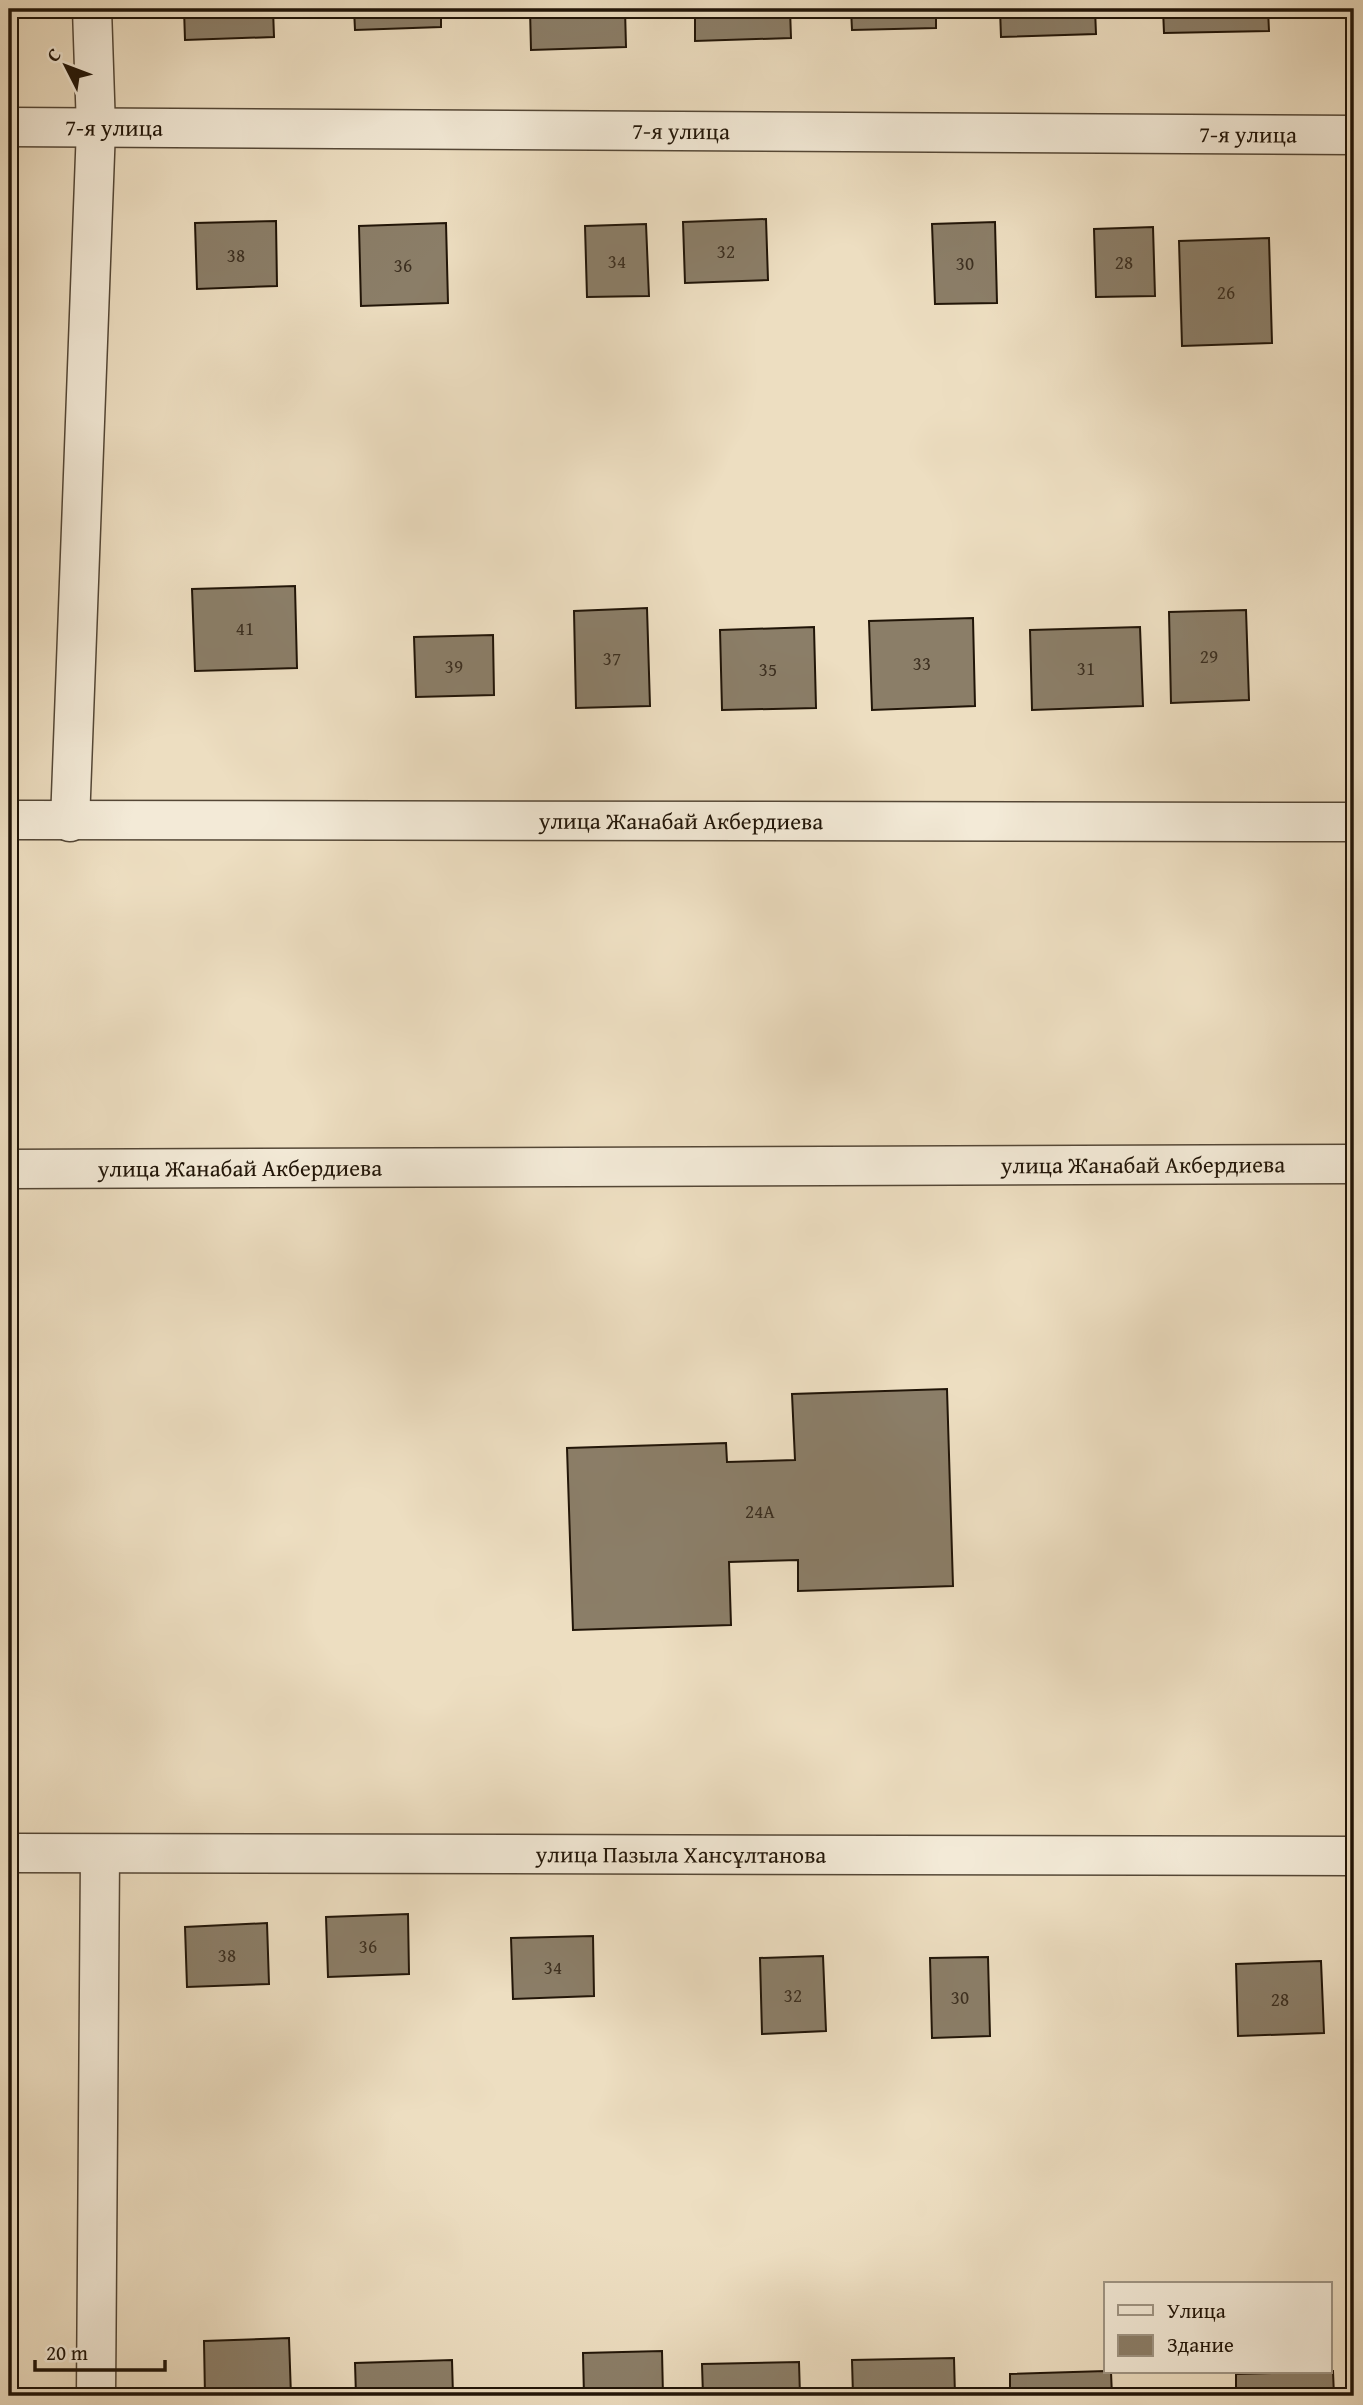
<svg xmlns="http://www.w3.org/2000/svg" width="1363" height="2405" viewBox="0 0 1363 2405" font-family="'Gentium Book Plus',serif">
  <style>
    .building { fill: #8b7e68; stroke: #211508; stroke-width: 2 }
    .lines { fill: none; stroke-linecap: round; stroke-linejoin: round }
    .minor-casing { stroke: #544736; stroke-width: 41 }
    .minor { stroke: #f3ead7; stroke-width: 38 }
    .labels { text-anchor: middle; stroke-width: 6; stroke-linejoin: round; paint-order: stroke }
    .number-label { font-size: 19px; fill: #3c2f20 }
    .street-label { font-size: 23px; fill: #211508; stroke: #f3ead7 }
  </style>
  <rect width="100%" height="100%" fill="#eddec1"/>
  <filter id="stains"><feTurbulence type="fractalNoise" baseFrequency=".00286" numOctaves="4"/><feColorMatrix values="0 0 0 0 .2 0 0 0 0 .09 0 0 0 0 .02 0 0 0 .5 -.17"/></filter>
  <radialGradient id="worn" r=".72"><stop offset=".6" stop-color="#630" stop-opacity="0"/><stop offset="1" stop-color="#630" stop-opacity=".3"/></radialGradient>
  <!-- building -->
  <path class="building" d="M184 9H273L274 37 185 40Z
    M354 9H441V27L355 30Z
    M530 9H625L626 47 531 50Z
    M695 9H790L791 38 695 41Z
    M851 9H936V28L852 30Z
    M1000 9H1095L1096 34 1001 37Z
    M1163 9H1268L1269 31 1164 33Z
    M766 219 768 280 685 283 683 222Z
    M276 221 277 286 197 289 195 223Z
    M995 222 997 303 935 304 932 224Z
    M446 223 448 303 361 306 359 226Z
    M646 224 649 296 587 297 585 226Z
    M1153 227 1155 296 1096 297 1094 229Z
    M1269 238 1272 343 1182 346 1179 241Z
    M295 586 297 668 195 671 192 589Z
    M647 608 650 706 576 708 574 611Z
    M1246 610 1249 700 1171 703 1169 612Z
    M973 618 975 706 872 710 869 621Z
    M814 627 816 708 722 710 720 630Z
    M1140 627 1143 706 1032 710 1030 630Z
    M493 635 494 695 416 697 414 637Z
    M947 1389 953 1586 798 1591V1560L729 1562 731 1625 573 1630 567 1448 726 1443 727 1462 795 1460 792 1394Z
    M408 1914 409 1974 328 1977 326 1917Z
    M267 1923 269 1984 187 1987 185 1927Z
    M593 1936 594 1996 513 1999 511 1938Z
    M823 1956 826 2031 762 2034 760 1958Z
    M988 1957 990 2036 932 2038 930 1958Z
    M1321 1961 1324 2033 1238 2036 1236 1964Z
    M289 2338 291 2396H205L204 2341Z
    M662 2351 663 2396H584L583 2353Z
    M954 2358 955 2396H853L852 2360Z
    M452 2360 453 2396H356L355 2363Z
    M799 2362 800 2396H703L702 2364Z
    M1106 2371 1111 2372 1112 2396H1010V2374Z
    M1333 2371 1334 2396H1236V2374Z"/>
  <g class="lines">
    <!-- minor casing -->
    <g class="minor-casing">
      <g id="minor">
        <path id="s1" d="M9 127 1354 135"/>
        <path id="s2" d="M9 820 1354 822"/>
        <path d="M70 822 96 128 92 9"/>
        <path id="s3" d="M9 1169 1354 1164"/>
        <path id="s4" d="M9 1853 1354 1856"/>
        <path d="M96 2396 100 1855"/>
      </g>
    </g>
    <!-- minor -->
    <use href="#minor" class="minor"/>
  </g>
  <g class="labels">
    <!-- number labels -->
    <g class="number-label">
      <text x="726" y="258">32</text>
      <text x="236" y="262">38</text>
      <text x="617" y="268">34</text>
      <text x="1124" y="269">28</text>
      <text x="965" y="270">30</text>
      <text x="403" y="272">36</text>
      <text x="1226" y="299">26</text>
      <text x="245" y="635">41</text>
      <text x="1209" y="663">29</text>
      <text x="612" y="665">37</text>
      <text x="922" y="670">33</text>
      <text x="454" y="673">39</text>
      <text x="1086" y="675">31</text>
      <text x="768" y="676">35</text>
      <text x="760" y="1518">24А</text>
      <text x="368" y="1953">36</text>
      <text x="227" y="1962">38</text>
      <text x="553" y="1974">34</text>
      <text x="793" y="2002">32</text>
      <text x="960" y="2004">30</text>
      <text x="1280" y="2006">28</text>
    </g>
    <!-- street labels -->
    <g class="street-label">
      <text dy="8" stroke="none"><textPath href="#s1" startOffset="105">7-я улица</textPath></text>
      <text dy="8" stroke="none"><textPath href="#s1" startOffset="672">7-я улица</textPath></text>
      <text dy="8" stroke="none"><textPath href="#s1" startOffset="1239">7-я улица</textPath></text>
      <text dy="8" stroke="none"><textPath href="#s2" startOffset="672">улица Жанабай Акбердиева</textPath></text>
      <text dy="8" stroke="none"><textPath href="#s3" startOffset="1134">улица Жанабай Акбердиева</textPath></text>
      <text dy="8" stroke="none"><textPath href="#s3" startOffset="231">улица Жанабай Акбердиева</textPath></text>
      <text dy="8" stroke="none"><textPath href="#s4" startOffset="672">улица Пазыла Хансұлтанова</textPath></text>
    </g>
  </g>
  <!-- margin -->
  <rect width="1363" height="2405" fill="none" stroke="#eddec1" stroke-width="35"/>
  <rect x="10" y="10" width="1342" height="2384" fill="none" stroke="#211508" stroke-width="3.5"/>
  <rect x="18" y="18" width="1328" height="2370" fill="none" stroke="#211508" stroke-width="2"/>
  <!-- legend -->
  <rect x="1104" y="2282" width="228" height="91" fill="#f3ead7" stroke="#9f9584" stroke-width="2"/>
  <rect x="1118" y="2305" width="35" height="10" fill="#f3ead7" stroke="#9f9584" stroke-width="2"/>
  <text x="1167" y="2318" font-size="21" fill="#211508">Улица</text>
  <rect x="1118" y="2335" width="35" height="21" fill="#8b7e68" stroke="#9f9584" stroke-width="2"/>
  <text x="1167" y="2352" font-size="21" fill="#211508">Здание</text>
  <!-- north arrow -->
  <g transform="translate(66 66) rotate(312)" stroke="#f3ead7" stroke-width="5" paint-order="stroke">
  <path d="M0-5L12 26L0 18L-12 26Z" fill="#211508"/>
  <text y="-10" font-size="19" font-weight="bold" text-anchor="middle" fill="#211508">С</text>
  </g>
  <!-- scale -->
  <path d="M35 2360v10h130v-10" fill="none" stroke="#211508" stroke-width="3.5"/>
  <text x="46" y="2360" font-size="21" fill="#211508" stroke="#f3ead7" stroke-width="5" paint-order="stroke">20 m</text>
  <rect width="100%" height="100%" filter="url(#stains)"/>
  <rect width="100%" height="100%" fill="url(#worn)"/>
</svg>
